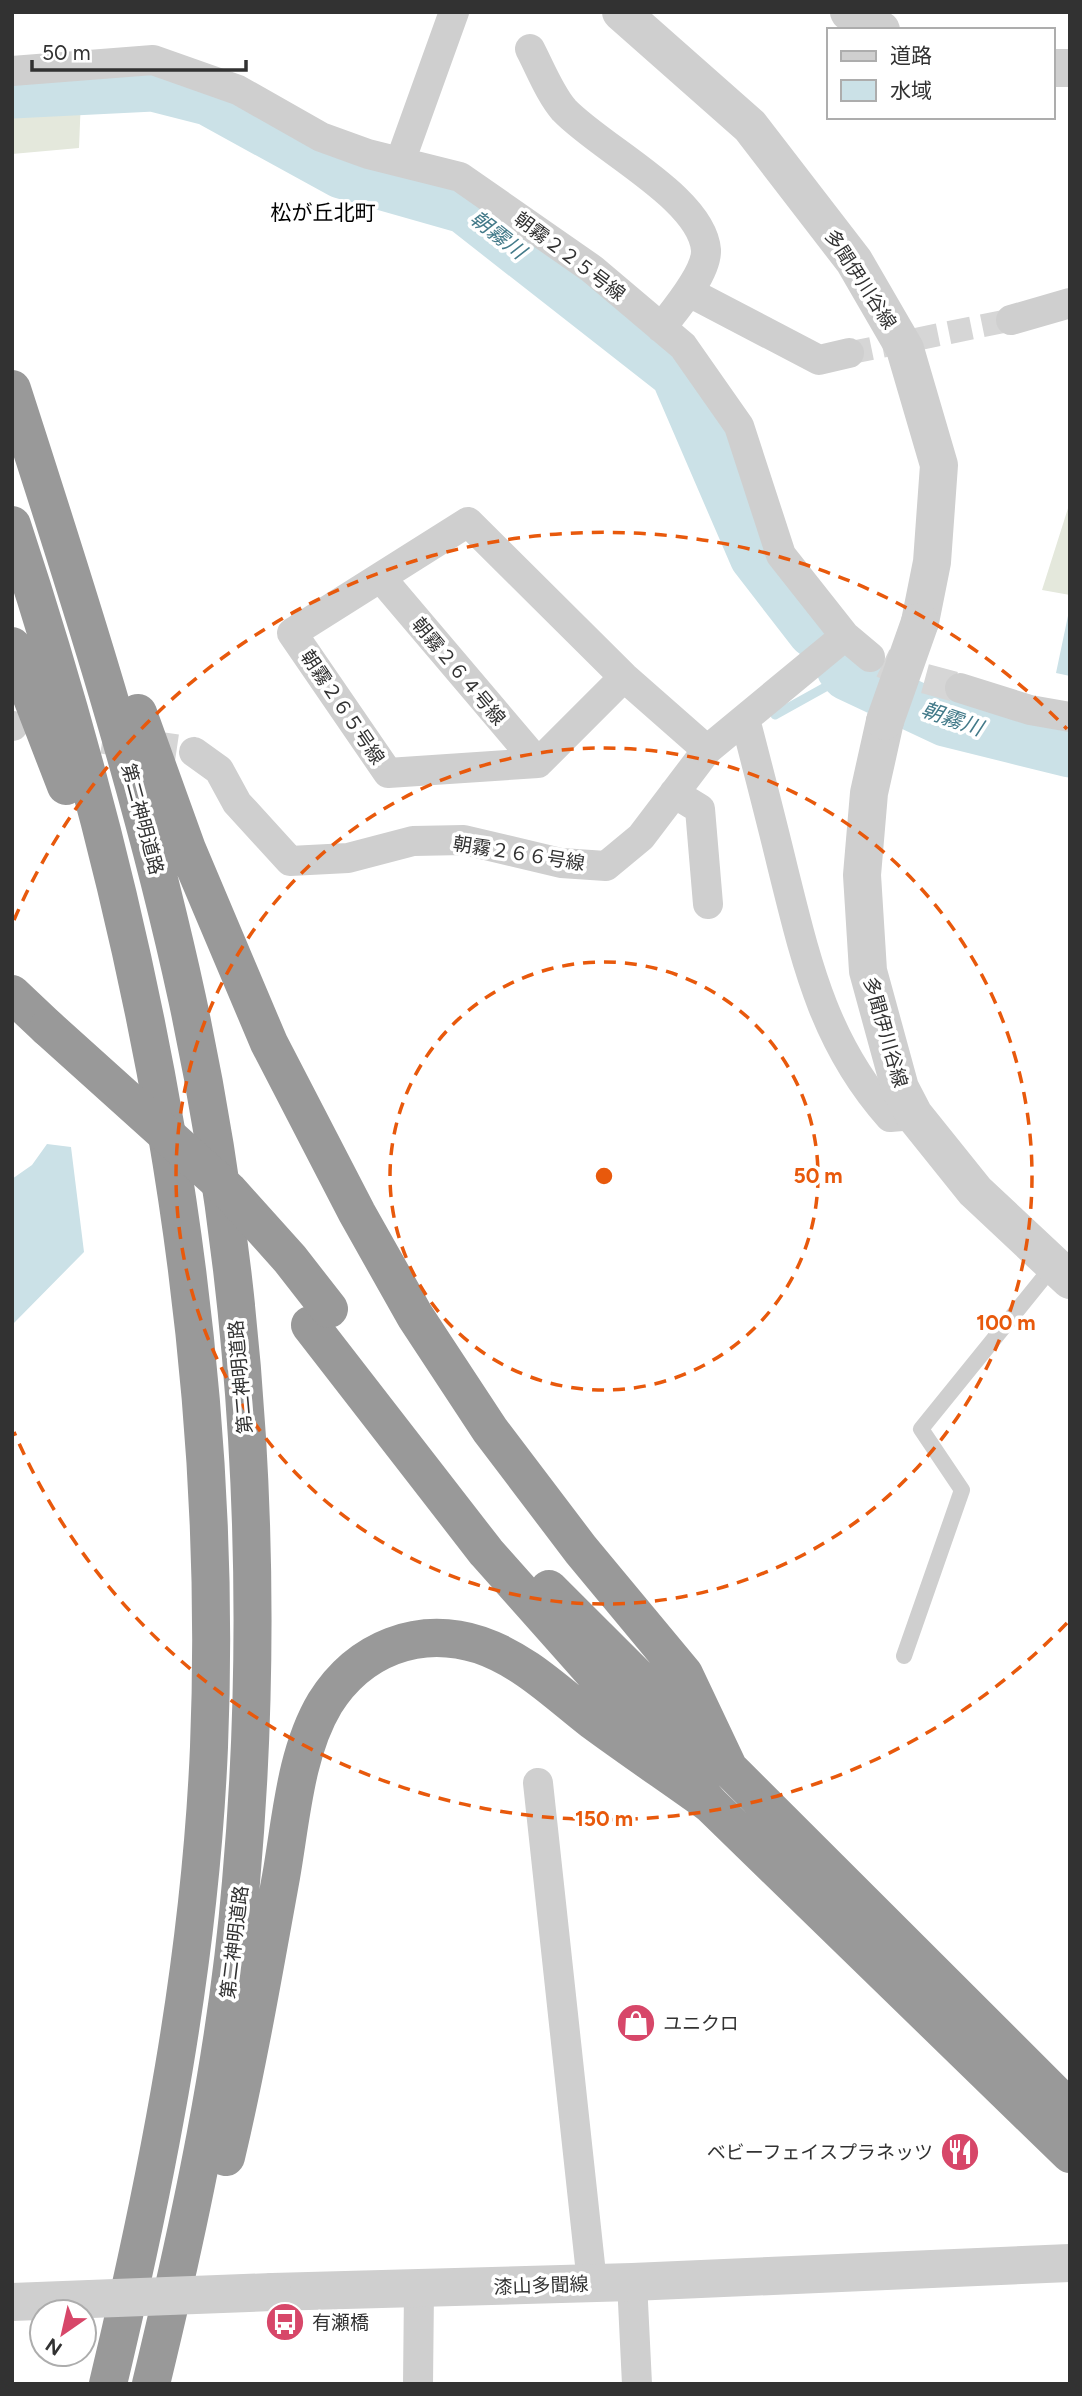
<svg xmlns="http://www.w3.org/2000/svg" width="1082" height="2396" viewBox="0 0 1082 2396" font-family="Figtree,'Noto Sans JP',sans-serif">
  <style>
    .green { fill: #e4e8dc }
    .water { fill: #cbe1e7 }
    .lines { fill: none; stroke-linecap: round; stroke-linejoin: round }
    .stream { stroke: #cbe1e7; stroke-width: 9 }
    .river { stroke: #cbe1e7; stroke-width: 51 }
    .pedestrian-tunnel { stroke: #d6d6d6; stroke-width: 23; stroke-dasharray: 23 11; stroke-linecap: butt }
    .minor-tunnel { stroke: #d6d6d6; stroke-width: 30; stroke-dasharray: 30 15; stroke-linecap: butt }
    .service { stroke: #cfcfcf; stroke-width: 16 }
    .minor { stroke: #cfcfcf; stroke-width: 30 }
    .tertiary { stroke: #cfcfcf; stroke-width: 38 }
    .motorway { stroke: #999; stroke-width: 38 }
    .tertiary-bridge { stroke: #cfcfcf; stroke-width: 38 }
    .motorway-bridge { stroke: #999; stroke-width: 38 }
    .ring { fill: none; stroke: #e8590c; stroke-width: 3.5; stroke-dasharray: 12 9 }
    .labels { text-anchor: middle; stroke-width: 7; stroke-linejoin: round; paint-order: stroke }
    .street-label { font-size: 19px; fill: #323232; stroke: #fff }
    .poi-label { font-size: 19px; fill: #323232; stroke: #fff; text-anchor: start }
    .neighbourhood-label { font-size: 21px; fill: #000; stroke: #fff }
    .water-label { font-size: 21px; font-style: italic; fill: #437a89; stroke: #fff }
    .centre { fill: #e8590c; stroke: #fff; stroke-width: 3.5 }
    .ring-label { font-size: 21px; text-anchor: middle; font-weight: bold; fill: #e8590c; stroke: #fff; stroke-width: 7; stroke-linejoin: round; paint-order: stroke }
  </style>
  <rect width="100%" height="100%" fill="#fff"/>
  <!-- green -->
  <path class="green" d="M81 98 79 148 12 154V102Z
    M1070 502V595L1042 590Z"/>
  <!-- water -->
  <path class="water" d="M1069 611H1070V676L1056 673Z
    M47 1144 71 1147 84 1252 12 1325V1179L32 1165Z"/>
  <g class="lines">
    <!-- stream -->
    <path class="stream" d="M775 715 847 675"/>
    <!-- river -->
    <path class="river" d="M12 93 153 86 208 100 341 173 464 208 676 374 755 557 813 632
      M842 669 847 675 945 721 1070 752"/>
    <!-- pedestrian-tunnel -->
    <path class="pedestrian-tunnel" d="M849 353 1011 320"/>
    <!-- minor-tunnel -->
    <path class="minor-tunnel" d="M883 663 904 673 960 688
      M58 732 194 752"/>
    <!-- service -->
    <path class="service" d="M904 1656 962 1490 921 1429 1053 1266"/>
    <!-- minor -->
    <path class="minor" d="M530 49C540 68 550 94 564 110 601 149 702 198 706 250 707 273 675 310 661 328
      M12 71 153 60 238 90 321 137 368 154 460 177 592 269 683 346 739 426 781 555 845 636 870 657
      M400 162 454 12
      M689 292 819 360 849 353
      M1011 320 1070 303
      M381 578 538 763
      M624 677 538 763 388 773 292 633 468 522 624 677 707 750
      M960 688 1030 710 1070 717
      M745 719C758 769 771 819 783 869 806 961 824 1043 890 1117L914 1115
      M12 726H13
      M194 752 219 770 237 803 290 861 348 858 413 841 464 840 561 863 606 866 641 837 707 750 845 636
      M674 793 700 809 708 904
      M538 1783 592 2283
      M632 2282 637 2384
      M418 2384 419 2290"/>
    <!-- tertiary -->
    <path class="tertiary" d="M621 12 750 126 854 261 905 349 939 465 932 562 920 622
      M849 12 881 30
      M1052 68H1070
      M885 721 869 793 862 875 868 971 900 1088 914 1115 975 1191 1070 1280
      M272 2292 632 2282 1070 2263"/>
    <!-- motorway -->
    <path class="motorway" d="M12 389C77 590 142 791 187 998 249 1286 267 1588 241 1882 227 2051 191 2219 151 2384
      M12 525C142 918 226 1331 209 1747 200 1962 158 2175 108 2384
      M12 646 66 786
      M138 713 187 849 269 1043 357 1213 415 1316 490 1430 581 1550 684 1674 729 1769
      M12 994 48 1028
      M310 1325 486 1552 710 1804 1070 2154
      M549 1589 1070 2109
      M226 2157C248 2064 264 1970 281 1877 291 1821 295 1753 325 1703 359 1649 418 1625 480 1645 524 1660 557 1693 593 1721 631 1749 671 1776 710 1804"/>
    <!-- tertiary-bridge -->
    <path class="tertiary-bridge" d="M885 721 920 622
      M12 2302 272 2292"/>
    <!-- motorway-bridge -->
    <path class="motorway-bridge" d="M48 1028 228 1190 290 1259 329 1309"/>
  </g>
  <!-- distance rings -->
  <g class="ring">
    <circle cx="604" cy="1176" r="214"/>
    <circle cx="604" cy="1176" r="428"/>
    <path d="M1067 1623A643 643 0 0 1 14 1432M14 920A643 643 0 0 1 1067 729"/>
  </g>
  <!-- icons -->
  <defs>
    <g id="shop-disc" transform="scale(2.0125)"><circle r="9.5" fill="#d74769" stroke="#fff"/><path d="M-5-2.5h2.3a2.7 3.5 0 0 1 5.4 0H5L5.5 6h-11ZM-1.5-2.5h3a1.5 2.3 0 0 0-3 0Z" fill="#fff"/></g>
    <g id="restaurant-disc" transform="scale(2.0125)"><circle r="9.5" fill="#d74769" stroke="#fff"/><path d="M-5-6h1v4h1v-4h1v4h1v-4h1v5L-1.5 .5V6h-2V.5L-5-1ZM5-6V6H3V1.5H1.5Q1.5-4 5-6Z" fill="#fff"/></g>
    <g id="bus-disc" transform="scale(2.0125)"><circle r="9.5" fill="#d74769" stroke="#fff"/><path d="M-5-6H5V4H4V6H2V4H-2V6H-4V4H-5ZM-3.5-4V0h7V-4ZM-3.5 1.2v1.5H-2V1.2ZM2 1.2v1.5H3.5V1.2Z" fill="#fff"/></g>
  </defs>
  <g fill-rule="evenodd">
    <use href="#shop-disc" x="636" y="2023"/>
    <use href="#restaurant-disc" x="960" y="2152"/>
    <use href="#bus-disc" x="285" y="2322"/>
  </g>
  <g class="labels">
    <!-- street labels -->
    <g class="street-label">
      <text transform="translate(570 256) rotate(37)" y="7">朝霧２２５号線</text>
      <text transform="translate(861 279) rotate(57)" y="7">多聞伊川谷線</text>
      <text transform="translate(459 671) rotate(50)" y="7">朝霧２６４号線</text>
      <text transform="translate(343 707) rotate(56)" y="7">朝霧２６５号線</text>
      <text transform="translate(143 819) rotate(75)" y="7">第二神明道路</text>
      <text transform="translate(519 853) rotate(9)" y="7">朝霧２６６号線</text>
      <text transform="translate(886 1032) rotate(74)" y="7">多聞伊川谷線</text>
      <text transform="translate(240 1377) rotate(-95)" y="7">第二神明道路</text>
      <text transform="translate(234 1942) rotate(-83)" y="7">第二神明道路</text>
      <text transform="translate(541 2285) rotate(-2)" y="7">漆山多聞線</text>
    </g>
    <!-- poi labels -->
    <g class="poi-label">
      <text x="663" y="2030">ユニクロ</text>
      <text x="933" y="2159" text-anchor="end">ベビーフェイスプラネッツ</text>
      <text x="312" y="2329">有瀬橋</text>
    </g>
    <!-- neighbourhood labels -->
    <g class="neighbourhood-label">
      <text x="323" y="220">松が丘北町</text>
    </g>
    <!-- water labels -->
    <g class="water-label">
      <text transform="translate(498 235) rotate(38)" y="7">朝霧川</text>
      <text transform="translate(952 719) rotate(19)" y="7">朝霧川</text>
    </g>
  </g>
  <circle cx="604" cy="1176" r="10" class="centre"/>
  <g class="ring-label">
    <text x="818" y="1183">50 m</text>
    <text x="1006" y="1330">100 m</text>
    <text x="604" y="1826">150 m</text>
  </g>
  <!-- border -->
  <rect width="1082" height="2396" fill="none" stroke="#323232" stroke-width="28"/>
  <!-- legend -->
  <rect x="827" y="28" width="228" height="91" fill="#ffffff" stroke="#adadad" stroke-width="2"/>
  <rect x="841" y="51" width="35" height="10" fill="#cfcfcf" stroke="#adadad" stroke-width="2"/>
  <text x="890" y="63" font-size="21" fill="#323232">道路</text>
  <rect x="841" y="80" width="35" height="21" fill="#cbe1e7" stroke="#adadad" stroke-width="2"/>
  <text x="890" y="98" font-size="21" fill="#323232">水域</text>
  <!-- north arrow -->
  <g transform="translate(63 2333) rotate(214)"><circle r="33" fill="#ffffff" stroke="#adadad" stroke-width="2"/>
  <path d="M0-5L12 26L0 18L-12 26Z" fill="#d74769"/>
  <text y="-10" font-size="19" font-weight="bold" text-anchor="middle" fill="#323232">N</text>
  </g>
  <!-- scale -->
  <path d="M32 60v10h214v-10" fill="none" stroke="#323232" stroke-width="3.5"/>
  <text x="42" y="60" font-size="21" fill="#323232" stroke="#ffffff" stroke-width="5" paint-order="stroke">50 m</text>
</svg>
